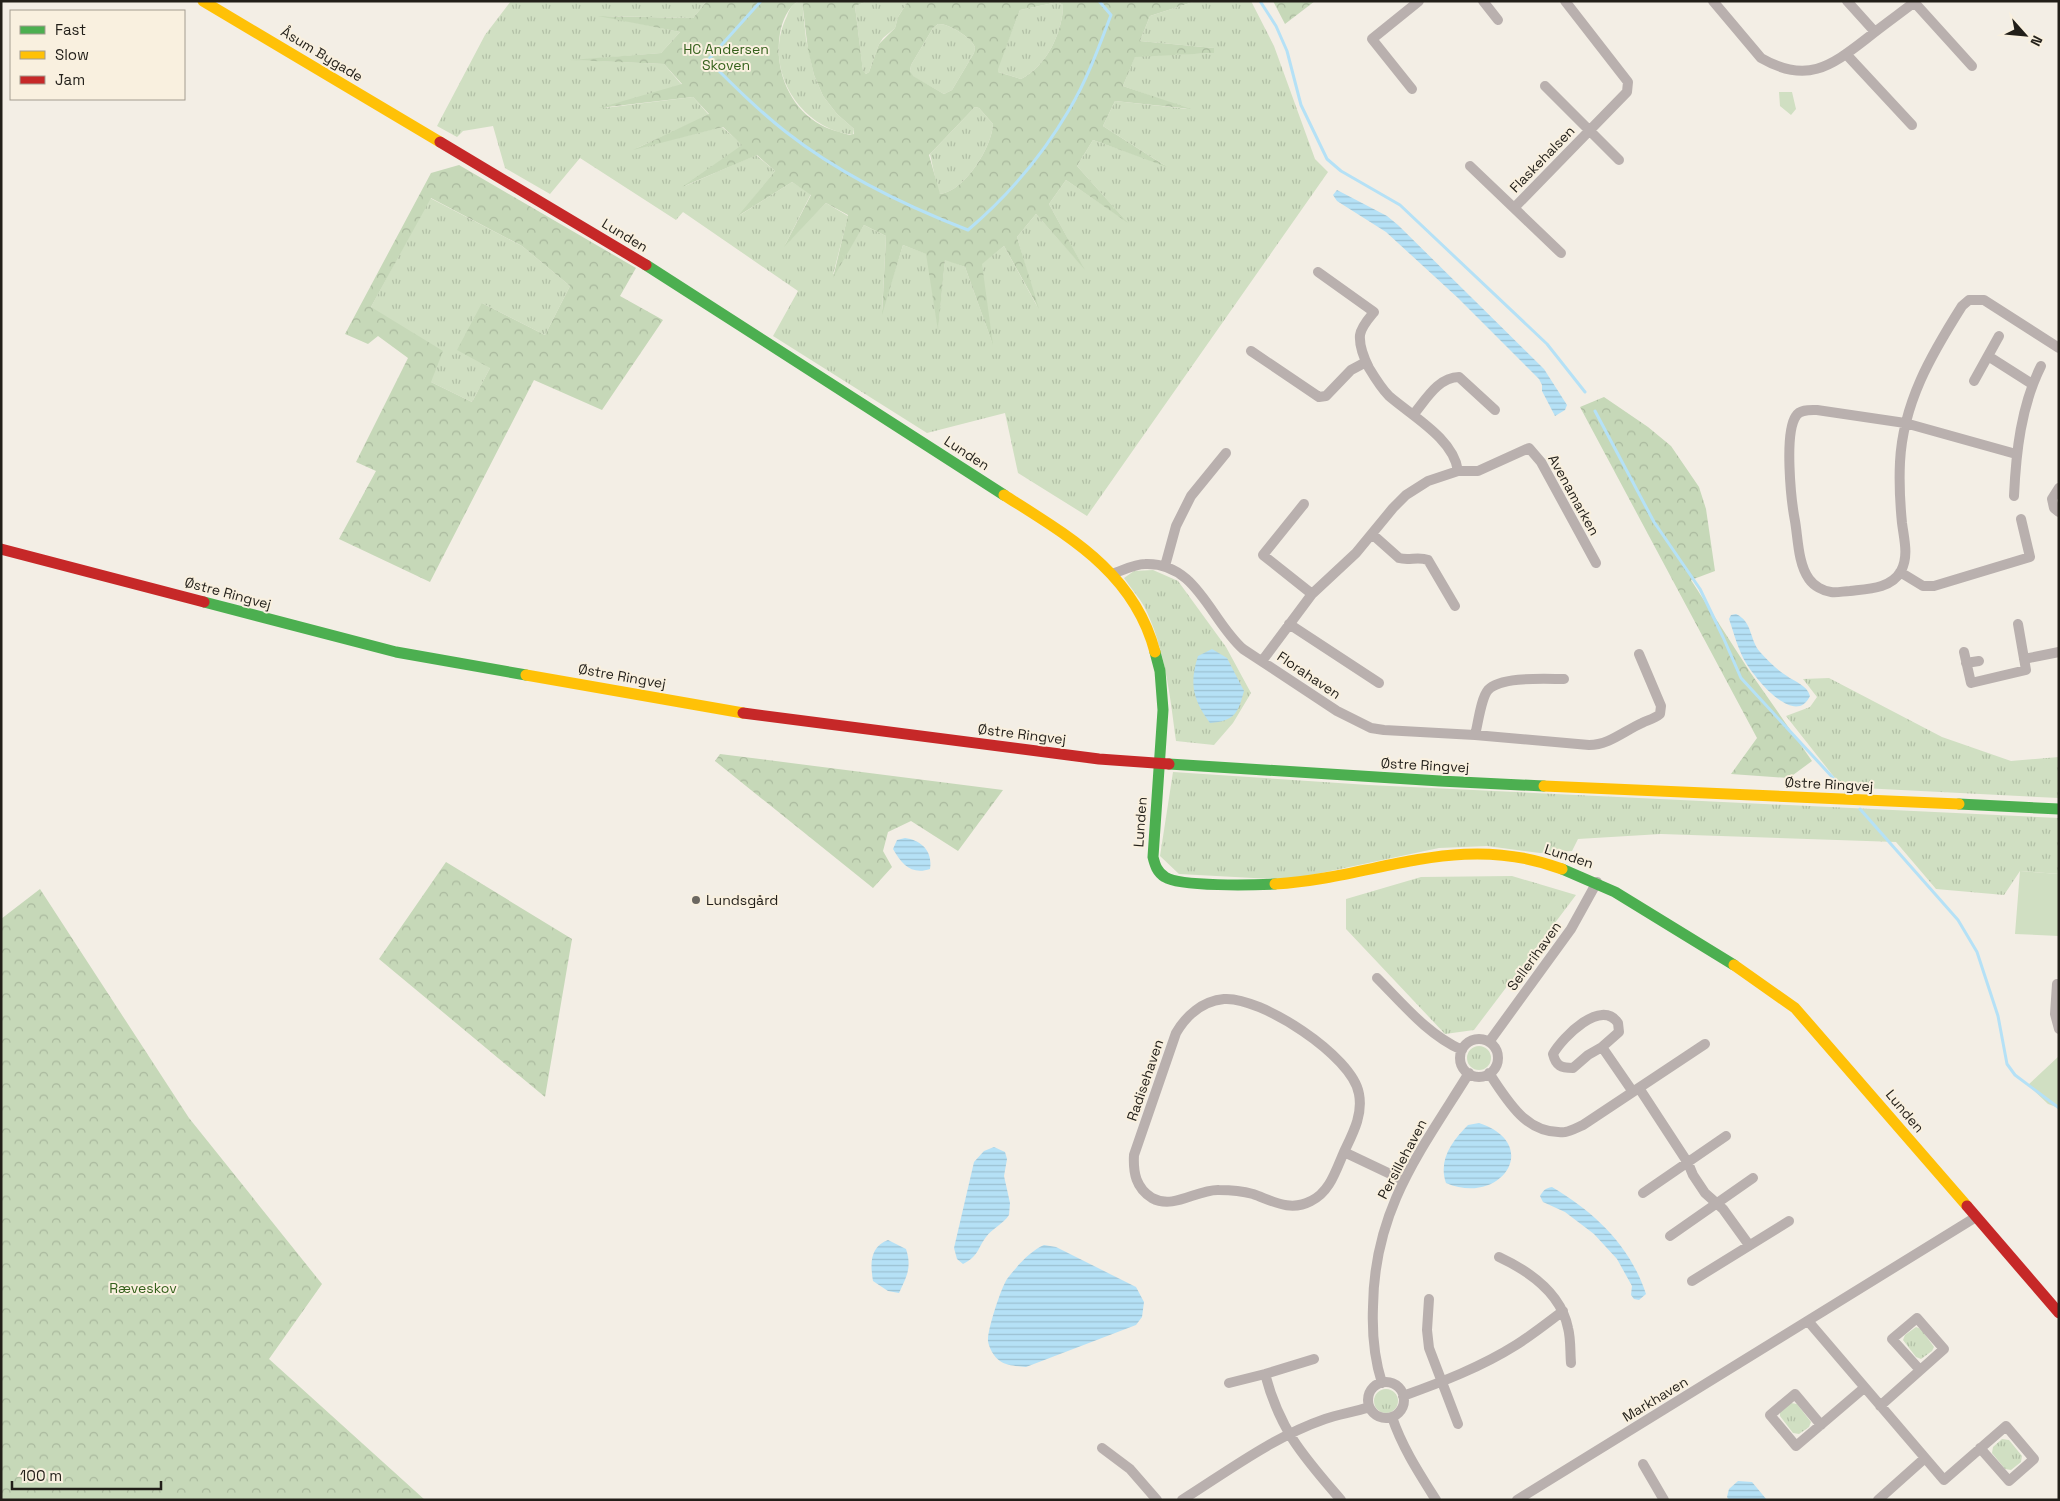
<svg xmlns="http://www.w3.org/2000/svg" width="2060" height="1501" viewBox="0 0 2060 1501" font-family="'Space Grotesk',sans-serif">
  <style>
    .grass { fill: url(#grass-tufts) }
    .forest { fill: url(#forest-crowns); fill-rule: evenodd }
    .park { fill: #d0dfc2 }
    .water { fill: url(#water-rules) }
    .lines { fill: none; stroke-linecap: round; stroke-linejoin: round }
    .stream { stroke: #b5e1f6; stroke-width: 3 }
    .street { stroke: #b9b0ae; stroke-width: 10 }
    .fast { stroke: #4caf50; stroke-width: 11 }
    .slow { stroke: #ffc107; stroke-width: 11 }
    .jam { stroke: #c62828; stroke-width: 11 }
    .poi-dot { fill: #6b6760; stroke: #f9f0df; stroke-width: 2 }
    .labels { text-anchor: middle; stroke-width: 4; stroke-linejoin: round; paint-order: stroke }
    .park-label { font-size: 14px; fill: #34601b; stroke: #f9f0df }
    .street-label { font-size: 14px; fill: #221f19; stroke: #f9f0df }
    .poi-label { font-size: 14px; fill: #221f19; stroke: #f9f0df; text-anchor: start }
  </style>
  <defs>
    <pattern id="grass-tufts" width="24" height="20" patternUnits="userSpaceOnUse" patternTransform="scale(1.25)"><rect width="24" height="20" fill="#d0dfc2"/><path d="M3 7l-1-3M5 7V3M7 7l1-3M15 17l-1-3M17 17v-4M19 17l1-3" fill="none" stroke="#b2bfa6"/></pattern>
    <pattern id="forest-crowns" width="20" height="18" patternUnits="userSpaceOnUse" patternTransform="scale(1.25)"><rect width="20" height="18" fill="#c6d8b8"/><path d="M2 6a3 3 0 1 1 6 0M12 15a3 3 0 1 1 6 0" fill="none" stroke="#aab99e"/></pattern>
    <pattern id="water-rules" width="6" height="5" patternUnits="userSpaceOnUse" patternTransform="scale(1.25)"><rect width="6" height="5" fill="#b5e1f6"/><path d="M0 2.5h6" fill="none" stroke="#9bc1d2"/></pattern>
  </defs>
  <rect width="100%" height="100%" fill="#f3eee5"/>
  <!-- grass -->
  <path class="grass" d="M511 1H707L693 18 603 16 680 32 661 53 577 60 664 64 682 85 604 108 693 97 709 115 637 148 722 127 743 145 685 186 756 155 775 171 740 215 792 182 811 194 785 245 826 203 848 216 833 275 864 225 886 236 882 312 903 245 927 254 938 328 945 259 965 267 992 342 981 264 1004 246 1037 306 1017 237 1036 214 1083 267 1049 204 1066 180 1126 221 1077 166 1093 140 1164 165 1103 126 1115 101 1188 109 1123 86 1135 56 1214 53V48L1140 41 1150 16 1196 1H1251L1274 46 1315 159 1328 172 1087 516 1018 473 1005 413 927 433 773 336 798 291 683 212 676 220 580 158 550 194 505 168 493 126 463 131 457 137 437 126 485 35Z
    M802 1 806 39 814 75 823 96 837 114 854 129 853 135C797 128 762 66 787 16 790 8 793 2 802 1Z
    M868 1H908L898 17 895 28 883 38 879 44 869 72 866 74 863 72 855 6Z
    M1058 2 1063 5C1063 32 1046 67 1021 79L998 72 997 69 1020 10Z
    M938 24C948 23 971 37 975 47L974 53 952 90 944 94 912 76 910 71 911 65 933 28Z
    M975 107 979 108 993 124C992 147 965 191 940 194L938 191 930 154Z
    M430 198 522 246 570 286 545 335 482 303 490 368 472 402 431 382 371 307Z
    M1153 570 1178 581 1226 647 1251 693 1233 723 1214 745 1176 741C1170 695 1165 648 1144 606 1138 596 1130 587 1124 578L1134 571Z
    M1829 678 1942 737 2011 761 2059 757V798L1842 787 1786 716 1810 707 1817 697 1803 679Z
    M1173 772 1369 785 2059 818V874L2020 871 2004 895 1936 889 1896 842 1661 834 1578 839 1572 851 1540 853 1487 846 1439 848 1288 880 1179 874 1160 856Z
    M1512 876 1576 895 1474 1030 1445 1034 1346 929V899L1421 877Z
    M1467 1058a12 12 0 1 1 24 0a12 12 0 1 1-24 0Z
    M1916 1327 1921 1329 1934 1347 1932 1351 1921 1359 1916 1357 1903 1340 1905 1335Z
    M1374 1401a12 12 0 1 1 24 0a12 12 0 1 1-24 0Z
    M1791 1403 1797 1404 1811 1422 1809 1427 1799 1434 1793 1433 1780 1416V1412Z
    M2002 1439 2009 1440 2022 1456 2021 1462 2011 1470 2005 1469 1992 1453 1993 1447Z"/>
  <!-- forest -->
  <path class="forest" d="M707 1H799C788 6 782 22 780 33 774 68 788 107 821 125 830 130 840 132 850 135L854 134V129L837 114 823 96 814 75 808 50 802 1H868L855 6 863 71 866 74 869 72 879 44 895 28 898 17 908 1H1196L1150 16 1140 41 1214 48V53L1135 57 1123 86 1191 109 1115 101 1103 126 1167 167 1093 140 1077 166 1128 223 1066 180 1049 204 1085 270 1036 214 1017 237 1039 309 1004 246 982 264 993 345 965 267 945 260 938 331 926 254 903 245 882 315 886 236 864 225 833 278 848 215 826 203 784 247 811 195 792 182 738 216 775 171 757 155 682 187 742 145 723 127 633 150 709 114 693 97 599 108 682 84 664 64 570 60 661 53 680 32 598 16 693 18ZM1058 2 1063 5C1063 32 1046 67 1021 79L998 72V69L1020 10ZM938 24C948 23 971 37 975 47L974 53 952 90 944 94 913 76 910 71 911 65 933 28ZM975 107 979 108 993 124C992 147 965 191 940 194L929 155Z
    M1273 1H1315L1285 24Z
    M459 165 636 268 620 296 663 320 602 410 534 380 430 582 339 539 376 471 356 462 408 358 378 336 368 344 345 334 431 173ZM431 198 522 246 570 286 545 335 482 303 457 350 490 368 472 402 431 382 443 351 371 307Z
    M1604 397 1648 427 1671 446 1699 487 1706 509 1715 571 1691 580 1750 672 1812 761 1789 778 1731 774 1757 738 1580 407Z
    M720 754 728 755 1003 790 958 851 911 821 888 832 883 851 892 867 873 888 715 761Z
    M446 862 572 939 545 1097 379 959Z
    M40 889 189 1118 322 1284 269 1359 425 1500H1V919Z"/>
  <!-- park -->
  <path class="park" d="M1779 92H1792L1796 109 1791 115 1780 106Z
    M2020 871 2059 874V936L2015 934Z
    M2059 1056V1108L2048 1104 2028 1085Z"/>
  <!-- water -->
  <path class="water" d="M1337 190 1387 216 1398 225 1544 369 1567 405 1565 410 1555 416 1542 391V385L1539 379 1458 298 1386 232 1337 201 1333 195Z
    M1736 614C1753 622 1749 639 1760 652 1768 661 1777 670 1787 676 1795 682 1807 685 1810 696 1795 728 1755 678 1746 663 1738 650 1734 633 1729 619L1731 615Z
    M1212 649 1227 658 1244 691C1238 713 1235 721 1210 723 1193 700 1189 684 1198 656Z
    M905 838C921 840 933 851 930 869 912 875 902 865 893 849L897 840Z
    M1479 1123C1543 1144 1501 1207 1446 1183 1438 1160 1452 1141 1468 1125Z
    M994 1147 1005 1152 1007 1159 1004 1176 1010 1203 1009 1215C1003 1224 993 1228 986 1237 977 1249 979 1256 963 1264L957 1259 954 1248 974 1162 984 1151Z
    M1552 1187C1594 1212 1630 1245 1646 1294L1639 1300 1634 1299 1631 1295 1632 1286 1617 1259 1594 1234 1565 1212 1543 1202 1540 1196C1543 1191 1545 1188 1552 1187Z
    M888 1240 906 1249C912 1267 907 1276 899 1293L888 1291 873 1281C870 1263 870 1247 888 1240Z
    M1044 1245 1056 1247 1136 1287 1144 1302 1142 1317 1136 1325 1026 1367C1018 1366 1007 1366 1000 1361 994 1357 989 1348 988 1341 987 1331 1001 1288 1007 1279 1017 1266 1030 1251 1044 1245Z
    M1738 1481 1752 1482 1767 1500H1729L1727 1497 1729 1489Z"/>
  <g class="lines">
    <!-- stream -->
    <path class="stream" d="M761 1 708 60C733 85 758 110 786 132 841 175 903 205 968 230 1008 196 1042 156 1069 110 1087 80 1099 47 1111 15L1099 1
      M1260 1 1276 26 1287 51 1301 105 1327 159 1341 171 1400 205 1547 344 1585 392
      M1595 411 1654 522 1700 589 1723 637 1741 678 1846 792
      M1860 809 1958 920 1977 952 1998 1016 2007 1064 2015 1075 2059 1108"/>
    <!-- street -->
    <path class="street" d="M1483 1 1498 20
      M1713 1 1761 58C1806 84 1830 67 1866 39 1882 26 1899 14 1916 1
      M1847 1 1875 32
      M1914 2 1972 66
      M1846 54 1912 125
      M1545 86 1619 160
      M1412 89 1372 39 1419 1
      M1470 166 1561 253
      M1514 208 1627 92 1628 82 1565 1
      M1318 272 1374 312C1369 318 1361 327 1360 335 1359 346 1364 358 1369 368 1375 378 1381 388 1389 396 1412 416 1454 439 1458 471
      M1251 351 1319 397 1326 396 1351 370 1366 362
      M1988 356 2032 384
      M1974 381 1999 336
      M1413 415C1425 401 1438 377 1459 377L1495 410
      M2016 454 1905 423 1817 410C1810 410 1800 409 1796 416 1784 433 1791 500 1795 521 1798 538 1798 564 1809 579 1814 586 1823 591 1831 592 1837 593 1844 591 1850 591 1867 589 1891 589 1901 571 1909 556 1904 539 1902 523 1900 503 1899 483 1900 462 1903 403 1931 355 1962 306L1969 300H1984L2059 348
      M2059 488 2052 499 2054 508 2059 512
      M2014 496C2016 452 2021 406 2041 366
      M1304 504 1263 555 1312 594
      M1372 534 1399 558C1409 561 1418 556 1428 560L1455 606
      M1165 566 1176 526 1191 496 1226 453
      M1900 572 1923 586H1934L2030 557 2021 519
      M1112 574C1122 571 1134 564 1145 564 1197 562 1210 620 1243 649L1337 711 1371 728 1384 730 1475 735 1589 745C1609 745 1624 731 1642 723 1648 720 1654 719 1660 714L1661 706 1639 654
      M1289 624 1379 683
      M1964 652 1971 683 2026 670 2018 624
      M2024 659 2059 652
      M1262 661 1312 594 1356 553 1393 508 1406 495 1428 481 1458 471H1478L1529 448 1541 462 1596 563
      M1966 663 1979 661
      M1475 735C1478 724 1481 698 1488 690 1501 676 1546 679 1564 679
      M1377 978C1403 1004 1428 1035 1462 1050
      M2057 984 2055 1014 2059 1029
      M1460 1058a19 19 0 1 1 38 0a19 19 0 1 1-38 0Z
      M1489 1042 1571 929 1597 882
      M1602 1047 1588 1055 1573 1068C1561 1068 1556 1066 1553 1054 1563 1037 1601 998 1618 1023L1619 1032 1602 1047 1633 1092
      M1489 1073C1508 1101 1526 1135 1565 1132 1571 1131 1578 1127 1583 1125L1705 1044
      M1639 1088 1688 1163 1693 1175 1705 1193 1723 1209 1749 1245
      M1344 1152C1336 1170 1330 1192 1311 1201 1290 1212 1273 1201 1253 1194 1242 1191 1230 1190 1219 1190 1197 1189 1174 1210 1152 1198 1136 1188 1133 1173 1134 1155L1176 1033C1186 1016 1202 1001 1224 999 1260 996 1353 1056 1359 1094 1363 1115 1353 1133 1344 1152L1403 1180
      M1643 1193 1726 1136
      M1670 1236 1753 1178
      M1499 1257C1529 1271 1561 1293 1568 1328 1571 1339 1570 1352 1571 1363
      M1692 1281 1789 1221
      M1429 1299 1427 1330 1429 1348 1458 1424
      M1808 1321 1944 1480 2006 1426 2034 1459 2009 1481 1980 1448
      M1265 1374C1280 1431 1304 1457 1341 1500
      M1368 1400a18 18 0 1 1 36 0a18 18 0 1 1-36 0Z
      M1229 1383 1265 1374 1314 1359
      M1382 1383C1374 1358 1372 1332 1373 1307 1374 1209 1420 1152 1469 1073
      M1403 1396C1442 1382 1481 1367 1516 1345 1532 1335 1547 1323 1563 1311
      M1880 1406 1944 1349 1917 1318 1892 1339 1920 1370
      M1392 1417C1402 1447 1419 1473 1436 1500
      M1821 1425 1795 1394 1770 1415 1796 1446 1864 1388
      M1102 1448 1130 1469 1157 1500
      M1643 1464 1664 1500
      M1182 1500C1228 1471 1273 1437 1325 1419 1340 1414 1355 1412 1369 1407
      M1517 1500 1976 1217
      M1878 1500 1925 1458"/>
    <!-- fast -->
    <path class="fast" d="M646 265 1004 495
      M204 602 396 652 526 675
      M1155 652 1160 671 1163 710 1153 857C1155 865 1157 872 1165 877 1180 887 1254 885 1275 884
      M1169 764 1440 781 1544 786
      M1959 804 2059 809
      M1562 869 1615 892 1734 965"/>
    <!-- slow -->
    <path class="slow" d="M203 1 440 142
      M1004 495C1068 536 1134 572 1155 652
      M526 675 743 713
      M1544 786 1959 804
      M1275 884C1377 878 1458 830 1562 869
      M1734 965 1795 1008 1967 1206"/>
    <!-- jam -->
    <path class="jam" d="M440 142 646 265
      M1 549 204 602
      M743 713 1099 759 1169 764
      M1967 1206 2059 1313"/>
  </g>
  <!-- markers -->
  <circle class="poi-dot" cx="696" cy="900" r="5"/>
  <g class="labels">
    <!-- park labels -->
    <g class="park-label">
      <text x="726" y="54">HC Andersen<tspan x="726" dy="16">Skoven</tspan></text>
      <text x="143" y="1293">Ræveskov</text>
    </g>
    <!-- street labels -->
    <g class="street-label">
      <text transform="translate(322 54) rotate(31)" y="5">Åsum Bygade</text>
      <text transform="translate(1542 159) rotate(-46)" y="5">Flaskehalsen</text>
      <text transform="translate(625 235) rotate(31)" y="5">Lunden</text>
      <text transform="translate(967 453) rotate(33)" y="5">Lunden</text>
      <text transform="translate(1574 495) rotate(61)" y="5">Avenamarken</text>
      <text transform="translate(228 593) rotate(15)" y="5">Østre Ringvej</text>
      <text transform="translate(1309 675) rotate(34)" y="5">Florahaven</text>
      <text transform="translate(622 676) rotate(10)" y="5">Østre Ringvej</text>
      <text transform="translate(1022 734) rotate(7)" y="5">Østre Ringvej</text>
      <text transform="translate(1425 765) rotate(3)" y="5">Østre Ringvej</text>
      <text transform="translate(1829 784) rotate(3)" y="5">Østre Ringvej</text>
      <text transform="translate(1140 822) rotate(-86)" y="5">Lunden</text>
      <text transform="translate(1569 856) rotate(18)" y="5">Lunden</text>
      <text transform="translate(1534 956) rotate(-54)" y="5">Sellerihaven</text>
      <text transform="translate(1145 1080) rotate(-71)" y="5">Radisehaven</text>
      <text transform="translate(1905 1111) rotate(50)" y="5">Lunden</text>
      <text transform="translate(1402 1159) rotate(-62)" y="5">Persillehaven</text>
      <text transform="translate(1655 1399) rotate(-31)" y="5">Markhaven</text>
    </g>
    <!-- poi labels -->
    <g class="poi-label">
      <text x="706" y="905">Lundsgård</text>
    </g>
  </g>
  <!-- border -->
  <rect width="2060" height="1501" fill="none" stroke="#221f19" stroke-width="5"/>
  <!-- legend -->
  <rect x="10" y="10" width="175" height="90" fill="#f9f0df" stroke="#a39c90"/>
  <rect x="20" y="26" width="25" height="8" fill="#4caf50" stroke="#a39c90"/>
  <text x="55" y="35" font-size="15" fill="#221f19">Fast</text>
  <rect x="20" y="51" width="25" height="8" fill="#ffc107" stroke="#a39c90"/>
  <text x="55" y="60" font-size="15" fill="#221f19">Slow</text>
  <rect x="20" y="76" width="25" height="8" fill="#c62828" stroke="#a39c90"/>
  <text x="55" y="85" font-size="15" fill="#221f19">Jam</text>
  <!-- north arrow -->
  <g transform="translate(2025 35) rotate(117)" stroke="#f9f0df" stroke-width="4" paint-order="stroke">
  <path d="M0-4L9 19L0 12L-9 19Z" fill="#221f19"/>
  <text y="-8" font-size="14" font-weight="bold" text-anchor="middle" fill="#221f19">N</text>
  </g>
  <!-- scale -->
  <path d="M12 1481v8h149v-8" fill="none" stroke="#221f19" stroke-width="2.5"/>
  <text x="20" y="1481" font-size="15" fill="#221f19" stroke="#f9f0df" stroke-width="4" paint-order="stroke">100 m</text>
</svg>
